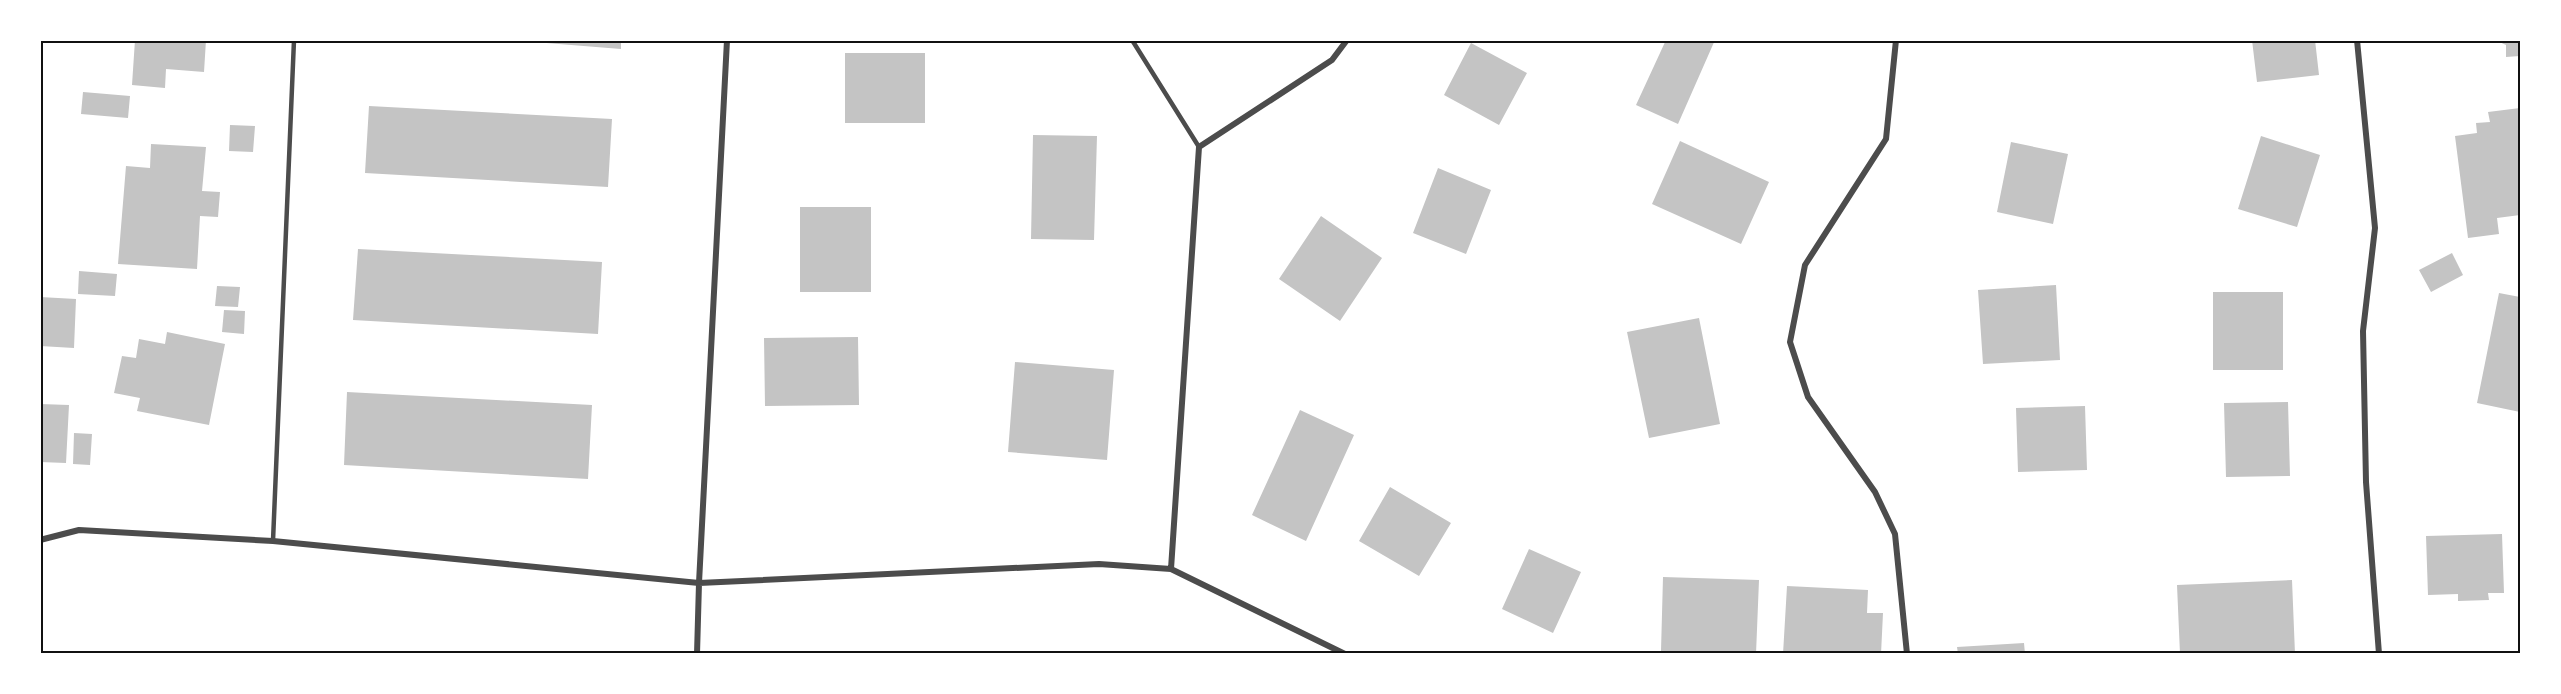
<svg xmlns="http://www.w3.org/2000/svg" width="2561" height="694" viewBox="0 0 2561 694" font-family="'Exo 2',sans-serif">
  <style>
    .building { fill: #c4c4c4 }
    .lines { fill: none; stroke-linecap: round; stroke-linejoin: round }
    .service { stroke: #4c4c4c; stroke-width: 4.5 }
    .minor { stroke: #4c4c4c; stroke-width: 6 }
    .neatline { fill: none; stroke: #111; stroke-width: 2 }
  </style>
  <rect width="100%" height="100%" fill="#fff"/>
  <!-- building -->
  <path class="building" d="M135 40H206L204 72 166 69 165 88 132 85Z
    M509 40H621V49Z
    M1666 40H1715L1678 124 1636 105Z
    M2252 40H2315L2319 75 2257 82Z
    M2495 40H2520V56L2506 57V45Z
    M1471 43 1527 73 1499 125 1444 95Z
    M845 53H925V123H845Z
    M83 92 130 96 128 118 81 114Z
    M369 106 612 119 608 187 365 173Z
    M2520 108V215L2497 218 2499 234 2468 238 2455 136 2477 133 2476 123 2490 122 2488 112Z
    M230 125 255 126 253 152 229 151Z
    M1033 135 1097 136 1094 240 1031 239Z
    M2261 136 2320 155 2297 227 2238 209Z
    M1680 141 1769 182 1741 244 1652 204Z
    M2011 142 2068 154 2053 224 1997 212Z
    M151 144 206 147 202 191 220 192 218 217 200 216 197 269 118 264 126 166 150 168Z
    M1438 168 1491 190 1466 254 1413 233Z
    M800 207H871V292H800Z
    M1321 216 1382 258 1340 321 1279 279Z
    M358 249 602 262 598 334 353 320Z
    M2452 253 2463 275 2431 292 2419 270Z
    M79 271 117 274 115 296 78 294Z
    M2056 285 2060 360 1983 364 1978 290Z
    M217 286 240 287 238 307 215 306Z
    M2213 292H2283V370H2213Z
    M2499 293 2520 297V412L2477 403Z
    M40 297 76 299 74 348 40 346Z
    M224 310 245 311 244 334 222 332Z
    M1699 318 1720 424 1649 438 1627 332Z
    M167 332 225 344 209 425 137 411 140 398 114 393 122 356 136 358 139 339 165 344Z
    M858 337 859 405 765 406 764 338Z
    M1015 362 1114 370 1107 460 1008 452Z
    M347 392 592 405 588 479 344 465Z
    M2288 402 2290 476 2226 477 2224 403Z
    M40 404 69 405 66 463 40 462Z
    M2085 406 2087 470 2018 472 2016 408Z
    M1300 410 1354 435 1306 541 1252 515Z
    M74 433 92 434 90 465 73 464Z
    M1390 487 1451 523 1419 576 1359 541Z
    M2502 534 2504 593H2488L2489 600 2458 601V594L2428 595 2426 536Z
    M1529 549 1581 572 1553 633 1502 609Z
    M1663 577 1759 580 1756 654 1661 651Z
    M2292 580 2295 654H2180L2177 585Z
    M1787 586 1868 590 1867 613H1883L1881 654H1783Z
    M2024 643 2025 654H1958L1957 647Z"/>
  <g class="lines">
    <!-- service -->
    <path class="service" d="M1132 40 1199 147
      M273 541 294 40"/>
    <!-- minor -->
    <path class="minor" d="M1896 40 1886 139 1805 265 1790 342 1808 397 1875 492 1895 534 1907 654
      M2357 40 2375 228 2363 331 2366 482 2379 654
      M40 540 79 530 273 541 699 583 1099 564 1171 569 1345 654
      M1171 569 1199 147 1332 60 1347 40
      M697 654 699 583 727 40"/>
  </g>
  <!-- border -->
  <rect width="2561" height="694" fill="none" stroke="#ffffff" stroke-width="84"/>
  <rect x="42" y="42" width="2477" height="610" class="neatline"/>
</svg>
